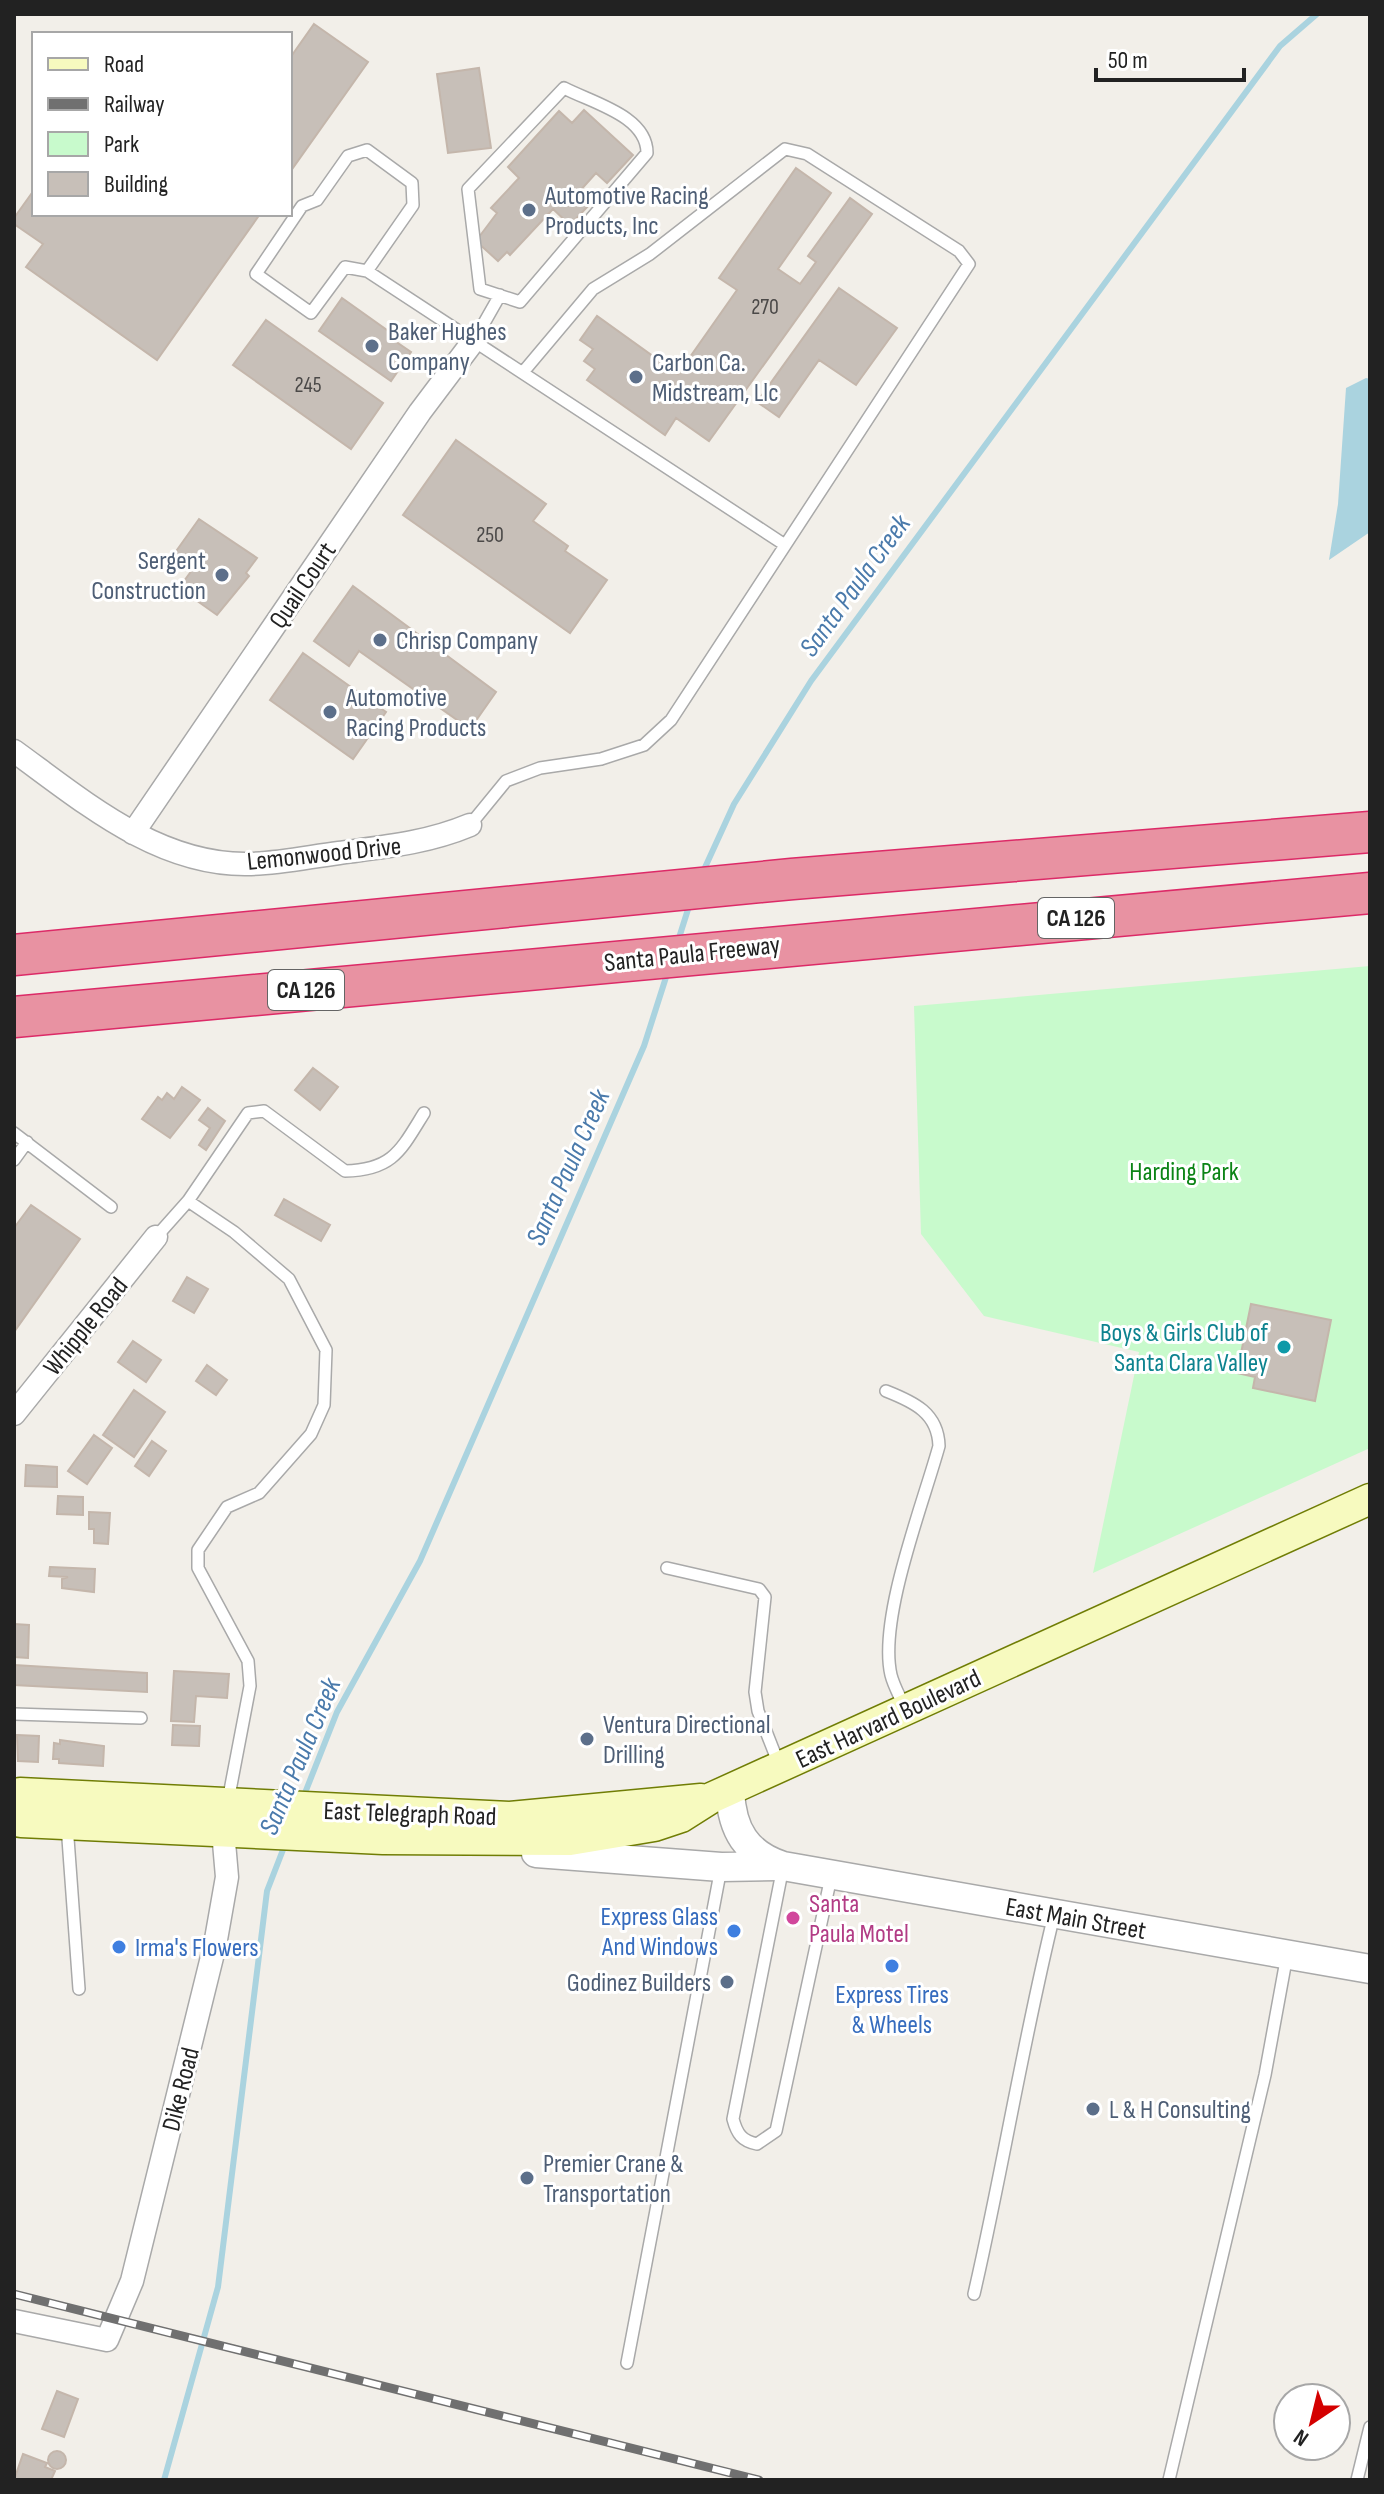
<svg xmlns="http://www.w3.org/2000/svg" width="1384" height="2494" viewBox="0 0 1384 2494" font-family="'Sofia Sans Condensed',sans-serif">
  <style>
    .park { fill: #c8facc }
    .water { fill: #aad3df }
    .lines { fill: none; stroke-linecap: round; stroke-linejoin: round }
    .stream { stroke: #aad3df; stroke-width: 6 }
    .building { fill: #c7bfb8; stroke: #c4b6ab; stroke-width: 2 }
    .service-casing { stroke: #a9a9a9; stroke-width: 14 }
    .minor-casing { stroke: #a9a9a9; stroke-width: 25 }
    .tertiary-casing { stroke: #a9a9a9; stroke-width: 31 }
    .secondary-casing { stroke: #707d05; stroke-width: 33 }
    .motorway-casing { stroke: #dc2a67; stroke-width: 43 }
    .service { stroke: #fff; stroke-width: 11 }
    .minor { stroke: #fff; stroke-width: 22 }
    .tertiary { stroke: #fff; stroke-width: 28 }
    .secondary { stroke: #f7fabf; stroke-width: 30 }
    .motorway { stroke: #e892a2; stroke-width: 40 }
    .rail-casing { stroke: #707070; stroke-width: 9 }
    .rail { stroke: #fff; stroke-width: 6; stroke-dasharray: 18; stroke-linecap: butt }
    .service-dot { fill: #5c6f8a; stroke: #fff; stroke-width: 3 }
    .culture-dot { fill: #0f9aa8; stroke: #fff; stroke-width: 3 }
    .hotel-dot { fill: #d1479c; stroke: #fff; stroke-width: 3 }
    .shop-dot { fill: #3f7fe0; stroke: #fff; stroke-width: 3 }
    .labels { text-anchor: middle; stroke-width: 6; stroke-linejoin: round; paint-order: stroke }
    .number-label { font-size: 22px; fill: #4b4948 }
    .shield { fill: #fff; stroke: #646464; stroke-width: 2 }
    .shield-label { font-size: 24px; font-weight: bold; fill: #222 }
    .service-label { font-size: 26px; fill: #4e5e75; stroke: #fff; text-anchor: start }
    .street-label { font-size: 26px; fill: #222; stroke: #fff }
    .park-label { font-size: 26px; fill: #0c8416; stroke: #fff }
    .culture-label { font-size: 26px; fill: #0d838f; stroke: #fff; text-anchor: end }
    .hotel-label { font-size: 26px; fill: #b23c85; stroke: #fff; text-anchor: start }
    .shop-label { font-size: 26px; fill: #366cbe; stroke: #fff; text-anchor: end }
    .water-label { font-size: 28px; font-style: italic; fill: #4a7aab; stroke: #fff }
  </style>
  <rect width="100%" height="100%" fill="#f2efe9"/>
  <!-- park -->
  <path class="park" d="M1370 966V1448L1093 1573 1139 1352 984 1316 921 1234 914 1006Z"/>
  <!-- water -->
  <path class="water" d="M1366 378 1370 379V532L1329 560 1338 504 1346 388Z"/>
  <g class="lines">
    <!-- stream -->
    <path class="stream" d="M702 874 734 804 811 681 1280 46 1317 14
      M678 941 690 903
      M303 1798 337 1712 420 1561 644 1046 668 971
      M164 2480 218 2287 267 1891 286 1842"/>
  </g>
  <!-- building -->
  <path class="building" d="M314 24 368 62 290 172V58Z
    M479 68 491 148 448 153 437 74Z
    M584 110 633 155 607 183 596 173 578 193 590 204 570 225 553 209 510 255 507 252 498 261 476 241 497 213 491 208 519 178 508 167 559 111 572 123Z
    M796 168 831 193 778 269 800 284 816 262 808 256 850 198 872 214 709 441 676 418 665 435 587 380 595 369 584 361 593 349 580 340 597 316 678 374 737 290 719 278Z
    M34 190V214H260L157 360 26 267 43 244 14 224V218Z
    M839 288 897 328 856 385 819 360 779 417 757 402Z
    M342 298 398 338 395 341 411 352 391 381 319 331Z
    M266 320 383 403 351 449 233 365Z
    M456 440 546 504 533 521 568 546 565 551 607 580 570 633 403 515Z
    M199 519 257 558 246 573 249 576 217 615 179 588 192 570 172 557Z
    M353 586 496 692 470 729 359 651 349 666 314 641Z
    M303 653 386 712 353 759 270 700Z
    M313 1068 338 1087 320 1110 295 1090Z
    M182 1087 200 1100 170 1138 142 1119 158 1097 162 1100 167 1093 174 1099Z
    M208 1108 225 1121 206 1150 199 1145 210 1128 199 1120Z
    M284 1199 330 1225 321 1241 275 1215Z
    M31 1205 80 1239 14 1332V1228Z
    M187 1277 208 1289 194 1313 173 1301Z
    M1251 1304 1331 1320 1315 1401 1253 1388 1255 1377 1237 1373Z
    M133 1341 161 1360 146 1382 118 1362Z
    M207 1365 227 1380 216 1395 196 1381Z
    M134 1390 165 1412 134 1457 103 1435Z
    M94 1435 112 1448 87 1484 68 1471Z
    M152 1441 166 1451 149 1476 135 1466Z
    M26 1465 57 1467V1487L25 1486Z
    M58 1496 83 1497V1515L57 1514Z
    M89 1512 110 1513 108 1544 94 1543V1529H89Z
    M50 1567 95 1569 94 1592 62 1588V1579L68 1577 49 1576Z
    M14 1624 29 1625 28 1658 14 1657Z
    M14 1665 147 1673V1692L14 1685Z
    M174 1671 229 1674 227 1698 196 1696 194 1722 171 1721Z
    M173 1725 200 1726 199 1746 172 1745Z
    M17 1735 39 1736 38 1762 18 1761Z
    M60 1740 104 1746 103 1766 59 1763V1759H53L54 1743 60 1744Z
    M57 2391 78 2399 64 2437 42 2429Z
    M48 2460a9 9 0 1 1 18 0a9 9 0 1 1-18 0Z
    M23 2454 47 2463 45 2467 55 2471 51 2480H14Z"/>
  <g class="lines">
    <!-- service casing -->
    <g class="service-casing">
      <path id="service" d="M564 88C593 103 647 116 647 153L520 302 480 289 468 189Z
        M367 271 345 267 311 313 256 274 302 206 317 200 348 156 367 150 412 183 413 205 367 271 785 545
        M475 339 500 295
        M470 825 506 781 540 768 601 759 644 745 671 720 969 264 959 251 807 154 785 149 650 254 593 289 524 371
        M14 1133 111 1207
        M14 1160 27 1142
        M188 1201 234 1232 289 1279 326 1350 324 1405 311 1434 259 1493 227 1507 198 1550V1568L248 1661 250 1686 228 1801
        M156 1237 188 1201 248 1113 264 1111 345 1171C393 1170 401 1150 424 1113
        M886 1391C914 1402 938 1413 939 1446 923 1504 878 1619 891 1675 894 1687 901 1698 905 1709
        M667 1568 759 1589 765 1597 755 1692 758 1711 780 1767
        M14 1714 141 1718
        M67 1825 79 1989
        M783 1867 733 2119C737 2134 742 2141 757 2144L776 2131 831 1877
        M974 2294C1003 2168 1023 2041 1054 1915
        M627 2363 721 1868
        M1169 2480 1265 2075 1287 1955
        M1357 2480 1370 2427"/>
    </g>
    <!-- minor casing -->
    <g class="minor-casing">
      <path id="minor" d="M14 751C83 801 157 865 247 864 277 864 308 857 339 853 384 847 427 843 470 825
        M133 833 420 412 475 339
        M14 1414 156 1237
        M14 2321 107 2340 132 2281 215 1945 227 1877 223 1831"/>
    </g>
    <!-- tertiary casing -->
    <g class="tertiary-casing">
      <path id="tertiary" d="M730 1792C732 1830 746 1854 783 1866L1370 1969
        M536 1853 721 1867 777 1866"/>
    </g>
    <!-- secondary casing -->
    <g class="secondary-casing">
      <path id="secondary" d="M14 1798 20 1793 510 1817 701 1799
        M14 1817 21 1822 383 1839 570 1840 654 1826 681 1817 711 1798 1370 1499"/>
    </g>
    <!-- motorway casing -->
    <g class="motorway-casing">
      <path id="motorway" d="M14 955 792 879 1370 832
        M14 1017 1370 893"/>
    </g>
    <!-- service -->
    <use href="#service" class="service"/>
    <!-- minor -->
    <use href="#minor" class="minor"/>
    <!-- tertiary -->
    <use href="#tertiary" class="tertiary"/>
    <!-- secondary -->
    <use href="#secondary" class="secondary"/>
    <!-- motorway -->
    <use href="#motorway" class="motorway"/>
    <!-- rail casing -->
    <g class="rail-casing">
      <path id="rail" d="M14 2294 759 2480"/>
    </g>
    <!-- rail -->
    <use href="#rail" class="rail"/>
  </g>
  <!-- markers -->
  <g class="service-dot">
    <circle cx="529" cy="210" r="8"/>
    <circle cx="372" cy="346" r="8"/>
    <circle cx="636" cy="377" r="8"/>
    <circle cx="222" cy="575" r="8"/>
    <circle cx="380" cy="640" r="8"/>
    <circle cx="330" cy="712" r="8"/>
    <circle cx="587" cy="1739" r="8"/>
    <circle cx="727" cy="1982" r="8"/>
    <circle cx="1093" cy="2109" r="8"/>
    <circle cx="527" cy="2178" r="8"/>
  </g>
  <circle class="culture-dot" cx="1284" cy="1347" r="8"/>
  <circle class="hotel-dot" cx="793" cy="1918" r="8"/>
  <g class="shop-dot">
    <circle cx="734" cy="1931" r="8"/>
    <circle cx="119" cy="1947" r="8"/>
    <circle cx="892" cy="1966" r="8"/>
  </g>
  <g class="labels">
    <!-- number labels -->
    <g class="number-label">
      <text x="765" y="314">270</text>
      <text x="308" y="392">245</text>
      <text x="490" y="542">250</text>
    </g>
    <!-- shield labels -->
    <g class="shield">
      <rect x="1038" y="898" width="76" height="40" rx="6"/>
      <rect x="268" y="970" width="76" height="40" rx="6"/>
    </g>
    <g class="shield-label">
      <text x="1076" y="926">CA 126</text>
      <text x="306" y="998">CA 126</text>
    </g>
    <!-- service labels -->
    <g class="service-label">
      <text x="545" y="204">Automotive Racing<tspan x="545" dy="30">Products, Inc</tspan></text>
      <text x="388" y="340">Baker Hughes<tspan x="388" dy="30">Company</tspan></text>
      <text x="652" y="371">Carbon Ca.<tspan x="652" dy="30">Midstream, Llc</tspan></text>
      <text x="206" y="569" text-anchor="end">Sergent<tspan x="206" dy="30">Construction</tspan></text>
      <text x="396" y="649">Chrisp Company</text>
      <text x="346" y="706">Automotive<tspan x="346" dy="30">Racing Products</tspan></text>
      <text x="603" y="1733">Ventura Directional<tspan x="603" dy="30">Drilling</tspan></text>
      <text x="711" y="1991" text-anchor="end">Godinez Builders</text>
      <text x="1109" y="2118">L &amp; H Consulting</text>
      <text x="543" y="2172">Premier Crane &amp;<tspan x="543" dy="30">Transportation</tspan></text>
    </g>
    <!-- street labels -->
    <g class="street-label">
      <text transform="translate(302 585) rotate(-56)" y="9">Quail Court</text>
      <text transform="translate(324 853) rotate(-6)" y="9">Lemonwood Drive</text>
      <text transform="translate(692 953) rotate(-6)" y="9">Santa Paula Freeway</text>
      <text transform="translate(85 1326) rotate(-51)" y="9">Whipple Road</text>
      <text transform="translate(888 1718) rotate(-25)" y="9">East Harvard Boulevard</text>
      <text transform="translate(410 1813) rotate(2)" y="9">East Telegraph Road</text>
      <text transform="translate(1076 1918) rotate(10)" y="9">East Main Street</text>
      <text transform="translate(180 2089) rotate(-76)" y="9">Dike Road</text>
    </g>
    <!-- park labels -->
    <g class="park-label">
      <text x="1184" y="1180">Harding Park</text>
    </g>
    <!-- culture labels -->
    <g class="culture-label">
      <text x="1268" y="1341">Boys &amp; Girls Club of<tspan x="1268" dy="30">Santa Clara Valley</tspan></text>
    </g>
    <!-- hotel labels -->
    <g class="hotel-label">
      <text x="809" y="1912">Santa<tspan x="809" dy="30">Paula Motel</tspan></text>
    </g>
    <!-- shop labels -->
    <g class="shop-label">
      <text x="718" y="1925">Express Glass<tspan x="718" dy="30">And Windows</tspan></text>
      <text x="135" y="1956" text-anchor="start">Irma's Flowers</text>
      <text x="892" y="2003" text-anchor="middle">Express Tires<tspan x="892" dy="30">&amp; Wheels</tspan></text>
    </g>
    <!-- water labels -->
    <g class="water-label">
      <text transform="translate(854 585) rotate(-54)" y="10">Santa Paula Creek</text>
      <text transform="translate(567 1167) rotate(-66)" y="10">Santa Paula Creek</text>
      <text transform="translate(299 1756) rotate(-67)" y="10">Santa Paula Creek</text>
    </g>
  </g>
  <!-- border -->
  <rect width="1384" height="2494" fill="none" stroke="#222222" stroke-width="32"/>
  <!-- legend -->
  <rect x="32" y="32" width="260" height="184" fill="#ffffff" stroke="#a7a7a7" stroke-width="2"/>
  <rect x="48" y="58" width="40" height="12" fill="#f7fabf" stroke="#a7a7a7" stroke-width="2"/>
  <text x="104" y="72" font-size="24" fill="#222222">Road</text>
  <rect x="48" y="98" width="40" height="12" fill="#707070" stroke="#a7a7a7" stroke-width="2"/>
  <text x="104" y="112" font-size="24" fill="#222222">Railway</text>
  <rect x="48" y="132" width="40" height="24" fill="#c8facc" stroke="#a7a7a7" stroke-width="2"/>
  <text x="104" y="152" font-size="24" fill="#222222">Park</text>
  <rect x="48" y="172" width="40" height="24" fill="#c7bfb8" stroke="#a7a7a7" stroke-width="2"/>
  <text x="104" y="192" font-size="24" fill="#222222">Building</text>
  <!-- north arrow -->
  <g transform="translate(1312 2422) rotate(215)"><circle r="38" fill="#ffffff" stroke="#a7a7a7" stroke-width="2"/>
  <path d="M0-6L14 30L0 20L-14 30Z" fill="#d40000"/>
  <text y="-12" font-size="22" font-weight="bold" text-anchor="middle" fill="#222222">N</text>
  </g>
  <!-- scale -->
  <path d="M1096 68v12h148v-12" fill="none" stroke="#222222" stroke-width="4"/>
  <text x="1108" y="68" font-size="24" fill="#222222" stroke="#ffffff" stroke-width="6" paint-order="stroke">50 m</text>
</svg>
